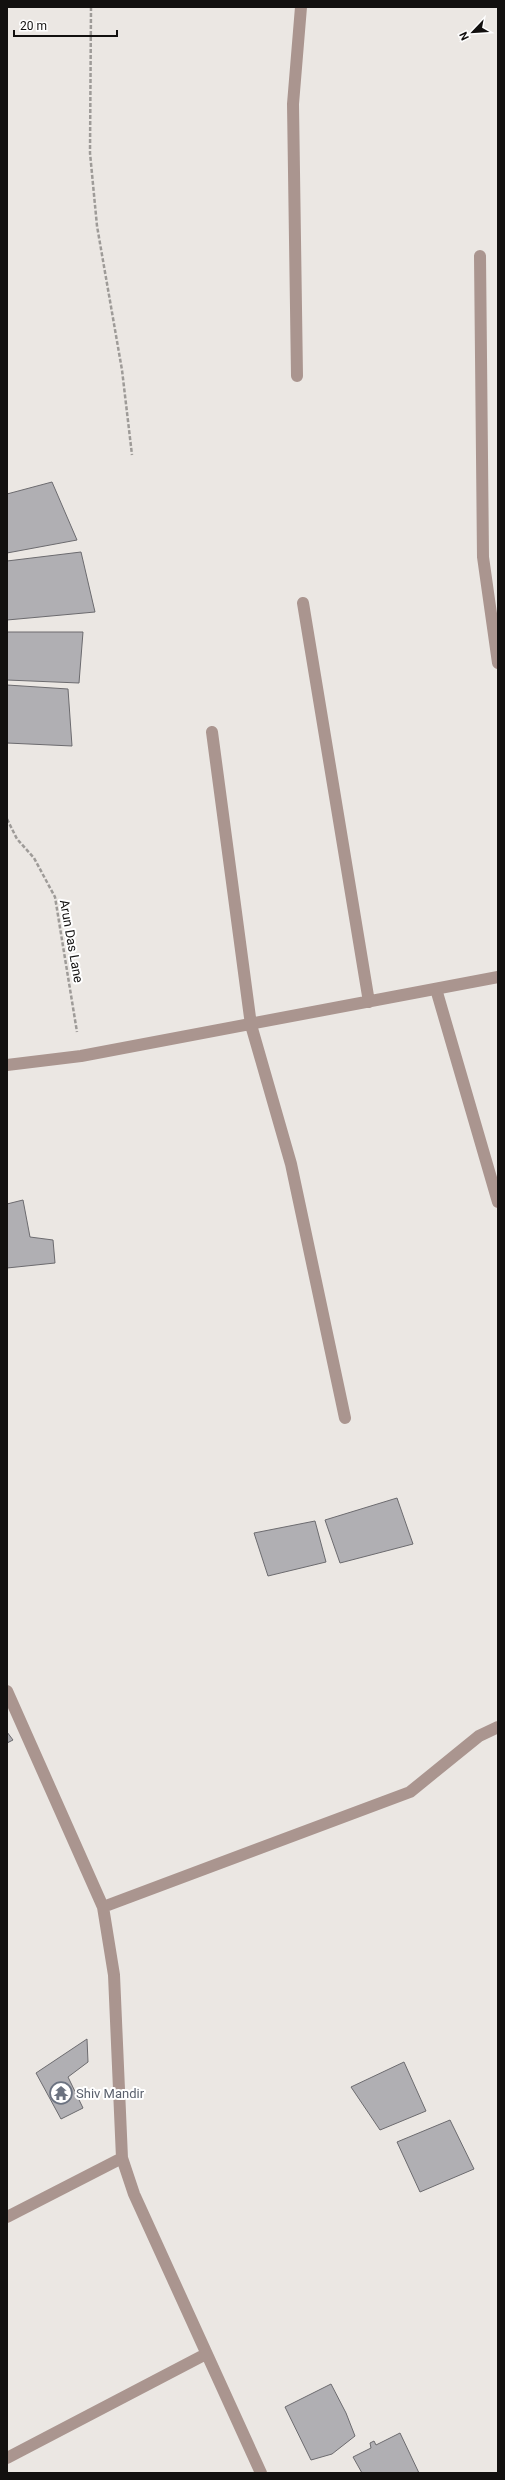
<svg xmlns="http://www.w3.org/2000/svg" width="505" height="2480" viewBox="0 0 505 2480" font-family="Roboto,sans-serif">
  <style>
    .building { fill: #b0afb3; stroke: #6c6b6f }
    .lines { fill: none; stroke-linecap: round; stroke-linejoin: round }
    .path { stroke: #9e9b98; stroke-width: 2.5; stroke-dasharray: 4 2; stroke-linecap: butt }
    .street { stroke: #aa958f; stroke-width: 12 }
    .labels { text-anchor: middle; stroke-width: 4; stroke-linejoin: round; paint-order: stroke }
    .street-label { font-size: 13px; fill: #12100f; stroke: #fff }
    .worship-label { font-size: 13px; fill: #5b616d; stroke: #fff; text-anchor: start }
  </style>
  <rect width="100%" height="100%" fill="#ebe7e3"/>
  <!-- building -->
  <path class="building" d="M52 482 77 540 7 553V494Z
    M81 552 95 612 7 620V561Z
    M7 632H83L79 683 7 680Z
    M7 685 68 689 72 746 7 743Z
    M23 1200 30 1237 53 1240 55 1263 7 1268V1204Z
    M397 1498 413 1544 340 1563 325 1520Z
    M315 1521 326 1562 268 1576 254 1533Z
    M7 1732 13 1740 7 1743Z
    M87 2039 88 2062 68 2077 83 2108 61 2119 36 2073Z
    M404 2062 426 2111 380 2130 351 2087Z
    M450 2120 474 2169 420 2192 397 2142Z
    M331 2384 346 2413 355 2436 332 2454 311 2460 285 2407Z
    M400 2433 419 2473H362L353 2457 371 2448 370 2443 374 2441 376 2445Z"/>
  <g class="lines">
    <!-- path -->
    <path class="path" d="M91 7 90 153 97 226 122 370 132 455
      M7 819 17 839 34 858 55 897 77 1032"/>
    <!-- street -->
    <path class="street" d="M480 256 483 557 498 663
      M297 376 293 104 301 7
      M303 603 369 1002
      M212 732 251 1025 291 1164 345 1418
      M436 989 498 1202
      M7 1065 81 1056 498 977
      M7 1691 103 1907 114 1975 122 2158 134 2194 261 2473
      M103 1907 410 1792 479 1736 498 1727
      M7 2217 122 2158
      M7 2458 206 2354"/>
  </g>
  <!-- icons -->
  <defs>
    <g id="temple-ring" transform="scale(1.15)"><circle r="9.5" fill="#fff" stroke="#6b7280" stroke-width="1.5"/><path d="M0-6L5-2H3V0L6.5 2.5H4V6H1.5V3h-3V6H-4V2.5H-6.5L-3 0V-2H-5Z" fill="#6b7280"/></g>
  </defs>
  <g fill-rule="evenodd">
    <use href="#temple-ring" x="61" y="2093"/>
  </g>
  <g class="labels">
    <!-- street labels -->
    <g class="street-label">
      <text transform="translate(72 941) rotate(80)" y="5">Arun Das Lane</text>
    </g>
    <!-- worship labels -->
    <g class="worship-label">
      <text x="76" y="2098">Shiv Mandir</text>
    </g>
  </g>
  <!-- border -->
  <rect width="505" height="2480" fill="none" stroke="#12100f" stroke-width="16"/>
  <!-- north arrow -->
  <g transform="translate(473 32) rotate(245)" stroke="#ffffff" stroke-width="3" paint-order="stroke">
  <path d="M0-3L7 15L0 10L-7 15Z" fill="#12100f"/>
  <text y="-6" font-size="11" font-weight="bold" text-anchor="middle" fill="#12100f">N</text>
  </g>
  <!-- scale -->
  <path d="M14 30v6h103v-6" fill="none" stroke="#12100f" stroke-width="2"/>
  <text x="20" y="30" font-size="12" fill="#12100f" stroke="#ffffff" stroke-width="3" paint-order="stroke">20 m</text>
</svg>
